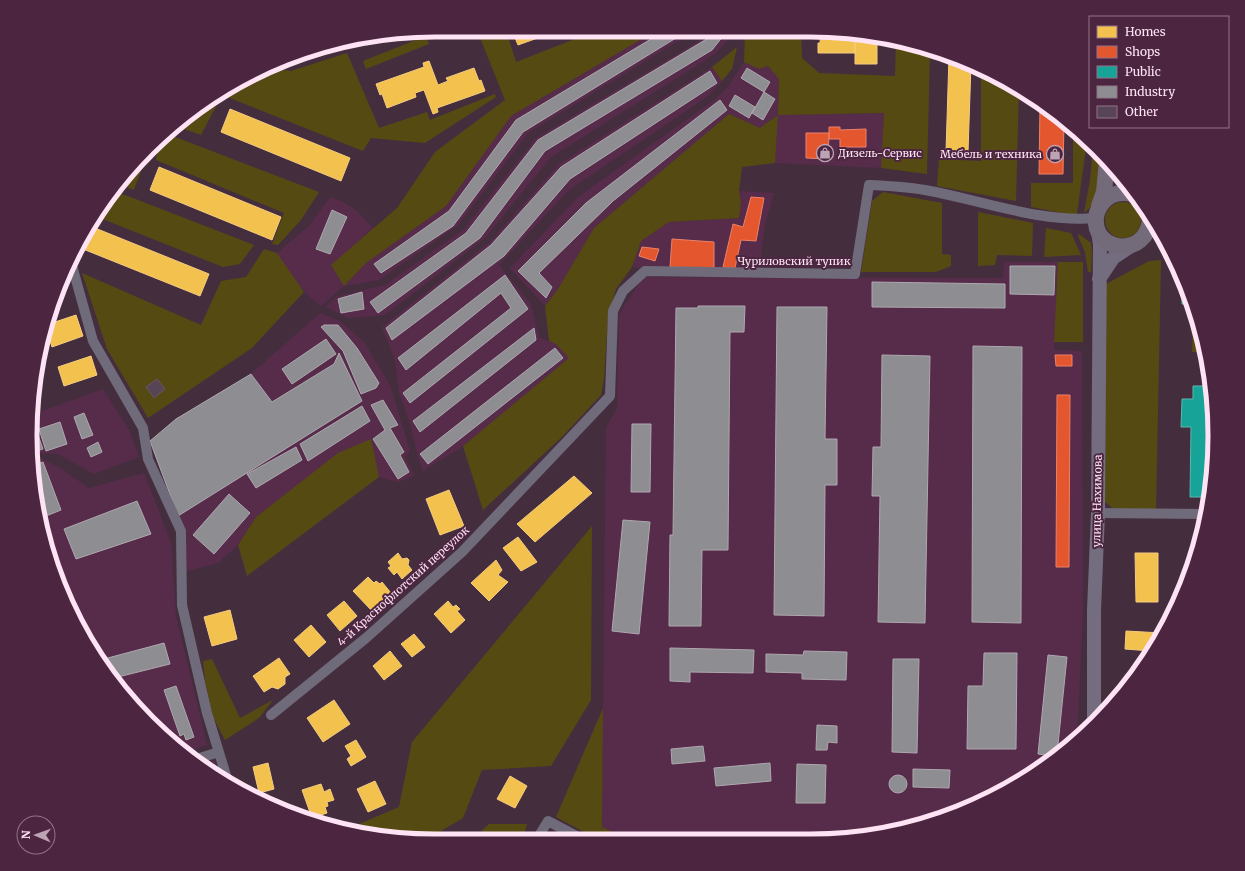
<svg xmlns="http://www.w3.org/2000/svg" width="1245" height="871" viewBox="0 0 1245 871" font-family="Merriweather,serif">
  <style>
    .built { fill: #562c4a }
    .green { fill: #564a13 }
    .homes { fill: #f2c14e; stroke: #f5cb80 }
    .shops { fill: #e4572e; stroke: #ec8169 }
    .public { fill: #17a398; stroke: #5cb6b3 }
    .industry { fill: #8d8d92; stroke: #afa7af }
    .building { fill: #574556; stroke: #665564 }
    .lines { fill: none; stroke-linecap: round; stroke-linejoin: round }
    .street { stroke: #706b7b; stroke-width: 10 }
    .secondary { stroke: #746d7f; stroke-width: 14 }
    .primary { stroke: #736a7a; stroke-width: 16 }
    .labels { text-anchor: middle; stroke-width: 4; stroke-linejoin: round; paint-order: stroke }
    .poi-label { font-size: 11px; fill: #fde3f3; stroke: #4c2641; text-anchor: start }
    .street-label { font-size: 11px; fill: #fde3f3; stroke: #4c2641 }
    .rim { fill: none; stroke: #fde3f3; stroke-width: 5 }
  </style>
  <rect width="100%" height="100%" fill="#442e3e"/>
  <!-- built -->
  <path class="built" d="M657 30H696L528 133 458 225 379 280 344 286 321 306 304 292 277 253 310 225 330 197 343 202 357 211 373 228 359 240 344 286 366 263 446 206 511 116Z
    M710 30H737L715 54 551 157 485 238 385 315 348 318 326 307 335 297 385 285 463 230 536 138 704 38Z
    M744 62 759 69 768 66 779 79 778 115 884 113 881 168 775 163 778 115 760 128 729 114 594 228 558 289 545 306 510 268 578 197 713 101 728 87Z
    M712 67 722 81 708 96 569 190 499 265 530 303 540 338 556 344 570 358 463 446 423 471 417 453 410 423 399 393 395 360 382 327 490 242 559 164Z
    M739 191 774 193 765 225 759 271 644 268 632 267 641 241 668 222 739 218 741 202Z
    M1004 262H1058L1054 350 1082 351 1083 614 1077 740 989 799 940 820 863 837 627 839 602 827 606 427 617 409 619 314 643 277 1003 278Z
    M320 313 340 321 364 342 390 385 410 451 405 457 414 476 398 482 379 477 370 439 256 517 238 545 218 563 184 572 187 535 178 516 362 401 339 354 334 364 272 402 251 374Z
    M103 389 129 430 139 457 94 474 58 454 42 453 34 456V414Z
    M43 459 60 468 89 488 144 473 171 543 176 616 207 745 184 753 131 703 72 615 51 566 34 489V462Z
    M215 760 220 777 201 765Z"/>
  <!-- green -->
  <path class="green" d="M477 30H506L516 62 598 30H657L511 116 446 206 366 263 344 286 331 265 397 208 435 152 505 100Z
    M745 30H801L802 58 819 73 895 76 896 40 930 50 927 174 881 168 884 113 778 115 775 163 742 167 739 191 741 202 739 218 669 222 641 241 632 267 616 289 608 317 604 378 601 395 563 436 483 510 463 446 569 358 556 344 549 341 545 306 558 289 594 228 729 114 760 128 778 115 779 79 768 66 759 69 744 62Z
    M426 36 429 44 366 69 363 61Z
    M737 47 732 69 722 81 712 67Z
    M347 53 379 128 427 112 430 120 495 94 496 97 425 143 371 138 363 151 222 95 201 135 178 127 193 113 221 95 227 89 266 68 291 71Z
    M981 69 1012 84 1019 89 1016 201 937 186 939 159 981 161Z
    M1073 128 1087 140 1077 214H1067L1031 207V183H1073Z
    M170 135 319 192 301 220 278 245 272 244 284 213 156 160 159 143Z
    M1093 147 1104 158 1093 205 1084 213 1090 180Z
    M147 154 134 190 119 184 130 168Z
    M113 191 133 198 254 245 240 264 223 267 95 216Z
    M883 192 942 203V254L951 255V266L936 272H861L872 201Z
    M1105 220a18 18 0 1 1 36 0a18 18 0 1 1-36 0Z
    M978 212 1033 223 1032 256 997 255 995 265 978 266Z
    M1046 228 1071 233 1081 255 1044 257Z
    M1079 234 1091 243 1092 253 1091 272H1088L1085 252 1078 236Z
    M264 249 277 253 304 292 252 348 148 418 107 349 82 273 201 325 221 281 246 277Z
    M1161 260 1156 510H1115L1105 502 1106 284 1149 261Z
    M1058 262H1083V342H1054Z
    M1193 325H1198L1199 330V352H1192Z
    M371 439 379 477 247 576 238 545 256 517 338 453Z
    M592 526 591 700 551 766 482 770 463 818 426 840H409L362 832 359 824 399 807 412 742Z
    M212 659 240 718 273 700 259 718 225 740 213 717 205 681 203 661Z
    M603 708 602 827 627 839H597L556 817Z
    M489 824H527L523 839 486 840 482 830Z
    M554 831 570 839H551Z"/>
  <!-- homes -->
  <path class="homes" d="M512 30H560L518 45Z
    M821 31 855 35V53H818V43H820Z
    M855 35 877 37V64H855Z
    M949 56 971 64 968 152H946Z
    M429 61 438 85 448 81 446 78 474 68 479 81 481 80 485 91 437 108 438 112 433 114 424 90 415 93 416 97 387 108 382 94 380 95 376 84 424 67 423 63Z
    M230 109 350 158 341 181 221 132Z
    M159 167 281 217 272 240 150 190Z
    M90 226 209 274 200 296 78 247Z
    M62 277 67 289 58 292 61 280Z
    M76 315 83 336 52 347 47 332 49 324Z
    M91 356 97 375 64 386 58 367Z
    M36 375 39 384 34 386V382Z
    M574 476 592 493 535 542 517 524Z
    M449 490 464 526 440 535 426 499Z
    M518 537 537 562 521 571 503 548Z
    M398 553 402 559 407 558 409 560 408 565 412 570 402 579 397 572 394 575 388 568 391 566 388 562Z
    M1135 553H1158V602H1136Z
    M496 560 502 570 498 575 508 582 489 601 471 583Z
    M368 577 374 583 376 581 380 584 382 582 391 593 393 596 392 599 384 606 381 602 372 611 353 591Z
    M344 601 357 616 340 631 327 615Z
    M448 601 453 607 456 605 460 609 457 611 465 620 451 633 434 614Z
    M230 610 237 639 212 646 204 617Z
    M311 625 326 642 309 657 294 640Z
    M1126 631 1162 633 1151 651 1125 649Z
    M414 634 425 647 412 657 401 644Z
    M390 651 402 666 384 680 373 666Z
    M279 658 290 674 285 677V684L278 689 272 687 264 692 253 676Z
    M334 700 350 724 323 742 307 718Z
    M356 740 366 757 351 766 347 759 351 756 345 746Z
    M268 763 274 789 259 793 253 767Z
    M510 776 527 786 515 808 497 799Z
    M375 781 386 804 368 812 357 789Z
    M321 784 324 792 330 789 334 800 327 802 328 806 325 807 327 813 312 818 302 790Z
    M335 821 339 829 325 825Z
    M463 835 467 840H455Z"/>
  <!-- shops -->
  <path class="shops" d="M1040 104 1064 121 1063 174H1039Z
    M829 127H840V130L866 129V147H840V139H829Z
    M806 133H829L828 159 806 158Z
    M751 197 764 198 756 241 741 240 735 268 723 267 733 224 743 227Z
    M672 239 714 242V268L670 267Z
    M642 247 659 249 655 261 639 256Z
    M1055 355H1072V366H1056Z
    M1057 395H1070L1069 567H1056Z"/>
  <!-- public -->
  <path class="public" d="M1182 288H1186L1190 298H1187V304H1182Z
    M1193 386H1212L1214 462 1208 497H1190L1191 427H1181L1182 399H1193Z"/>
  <!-- industry -->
  <path class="industry" d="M666 30H689L523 132 453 226 381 273 374 264 449 211 516 120Z
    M713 30H728L712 50 545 151 480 238 378 313 370 302 466 233 538 140 705 40Z
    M747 68 770 82 764 92 741 78Z
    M710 71 717 83 570 179 504 256 392 340 386 328 491 245 561 167Z
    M764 92 775 99 763 120 752 113Z
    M735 95 755 107 749 118 729 106Z
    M720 100 727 110 613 201 539 273 552 287 546 298 518 271 586 203Z
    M332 210 347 217 330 254 316 249Z
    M1010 266H1055L1054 295 1010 294Z
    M505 275 528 309 410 403 403 393 511 308 501 293 406 370 398 358Z
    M872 282 1005 284V308L872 307Z
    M362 292 364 309 341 313 338 299Z
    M698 306H745L744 332H730L728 550H702L701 626H669L670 535H673L676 308H698Z
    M777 307H827L825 439H837V485H825L824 616 774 615Z
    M324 325H338L357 348 379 383 376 388 361 394 343 351 321 327Z
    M534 328 536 340 420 432 413 421Z
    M326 339 336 354 292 384 282 369Z
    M973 346 1022 347 1021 623 972 622Z
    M555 348 563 358 428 464 420 454Z
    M339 353 362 401 178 516 150 441 176 419 251 374 272 402 334 364Z
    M882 355 930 356 925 623 878 622 880 496H872L873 447H881Z
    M383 400 398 425 390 428 404 452 400 455 409 472 398 479 373 439 385 430 371 405Z
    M362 406 370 421 308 461 300 444Z
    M84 413 93 435 82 439 74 417Z
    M60 422 67 444 46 451 39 429Z
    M632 424H651L650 492H631Z
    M37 432 43 449 34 452V433Z
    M98 442 102 452 91 457 87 448Z
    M296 447 302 460 256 488 247 474Z
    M43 462 61 510 41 518 34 489V465Z
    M229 494 250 513 214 554 193 535Z
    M137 501 151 534 76 559 64 529Z
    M623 520 650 522 639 634 612 631Z
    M164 643 170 664 114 678 105 665 104 659Z
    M670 648 754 650 753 673 690 672V682L670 681Z
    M804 651 847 652 846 680 802 679V673L766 672V654L803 655Z
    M984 653H1017L1016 749H967L968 686H983Z
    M1048 655 1067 657 1057 754 1054 756 1038 754Z
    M893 659H919L917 753 892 752Z
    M176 686 194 737 186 740 184 734 180 736 164 690Z
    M817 725 837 726V743L828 742 827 750H816Z
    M703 746 705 761 672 764 671 749Z
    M770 763 771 781 716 786 714 768Z
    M797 764 826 765 825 803H796Z
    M913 769 950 770 949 788 913 787Z
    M889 784a9 9 0 1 1 18 0a9 9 0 1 1-18 0Z
    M969 801H984L969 807Z"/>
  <!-- building -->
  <path class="building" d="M157 379 165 389 154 398 146 387Z"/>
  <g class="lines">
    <!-- street -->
    <path class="street" d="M71 262 93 341 143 428 148 459 181 531 182 605 207 713 228 782
      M1098 513 1205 514
      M271 715 366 638 462 552 610 396 613 311 623 291 645 271 855 274 869 185C889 186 911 187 930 191 984 201 1041 223 1096 218
      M193 760 219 752
      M537 839 548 821 582 839"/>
    <!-- secondary -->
    <path class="secondary" d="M1099 279 1113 258 1131 246
      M1094 722V610L1098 513 1100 245 1098 231"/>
    <!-- primary -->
    <path class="primary" d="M1134 195C1124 191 1112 193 1105 200 1100 205 1097 210 1096 217 1092 253 1148 259 1150 218
      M1099 206 1104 192 1107 161"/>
  </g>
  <!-- icons -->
  <defs>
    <g id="shop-ring" transform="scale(0.9)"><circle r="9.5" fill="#4c2641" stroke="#bca4b4" stroke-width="1.5"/><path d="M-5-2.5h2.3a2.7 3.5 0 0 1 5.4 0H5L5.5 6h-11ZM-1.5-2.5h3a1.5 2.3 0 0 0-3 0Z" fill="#bca4b4"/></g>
  </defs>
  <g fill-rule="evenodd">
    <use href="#shop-ring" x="825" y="153"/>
    <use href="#shop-ring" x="1055" y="154"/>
  </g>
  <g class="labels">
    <!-- poi labels -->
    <g class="poi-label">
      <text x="838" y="157">Дизель-Сервис</text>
      <text x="1042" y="158" text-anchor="end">Мебель и техника</text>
    </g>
    <!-- street labels -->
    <g class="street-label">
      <text x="794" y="265">Чуриловский тупик</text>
      <text transform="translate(1097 501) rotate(-89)" y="4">улица Нахимова</text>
      <text transform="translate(403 586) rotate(-42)" y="4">4-й Краснофлотский переулок</text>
    </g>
  </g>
  <!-- crop -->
  <path d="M0 0H1245V871H0ZM435 37H810A398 398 0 0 1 1208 435V436A398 398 0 0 1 810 834H435A398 398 0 0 1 37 436V435A398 398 0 0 1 435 37Z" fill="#4c2641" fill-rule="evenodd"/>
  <path class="rim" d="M435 37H810A398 398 0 0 1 1208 435V436A398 398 0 0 1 810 834H435A398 398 0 0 1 37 436V435A398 398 0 0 1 435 37Z"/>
  <!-- legend -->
  <rect x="1089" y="16" width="140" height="112" fill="#4c2641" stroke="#937288"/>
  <rect x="1097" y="26" width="20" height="12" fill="#f2c14e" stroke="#937288"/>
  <text x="1125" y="36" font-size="12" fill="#fde3f3">Homes</text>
  <rect x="1097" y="46" width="20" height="12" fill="#e4572e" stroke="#937288"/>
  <text x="1125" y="56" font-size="12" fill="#fde3f3">Shops</text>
  <rect x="1097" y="66" width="20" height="12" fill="#17a398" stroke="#937288"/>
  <text x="1125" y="76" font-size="12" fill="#fde3f3">Public</text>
  <rect x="1097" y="86" width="20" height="12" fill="#8d8d92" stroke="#937288"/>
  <text x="1125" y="96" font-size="12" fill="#fde3f3">Industry</text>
  <rect x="1097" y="106" width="20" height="12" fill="#574556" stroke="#937288"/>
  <text x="1125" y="116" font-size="12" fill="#fde3f3">Other</text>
  <!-- north arrow -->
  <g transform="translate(36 835) rotate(272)"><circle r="19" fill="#4c2641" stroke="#937288"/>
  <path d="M0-3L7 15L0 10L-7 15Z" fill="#bca4b4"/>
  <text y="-6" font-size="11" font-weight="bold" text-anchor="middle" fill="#fde3f3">N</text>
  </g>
</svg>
